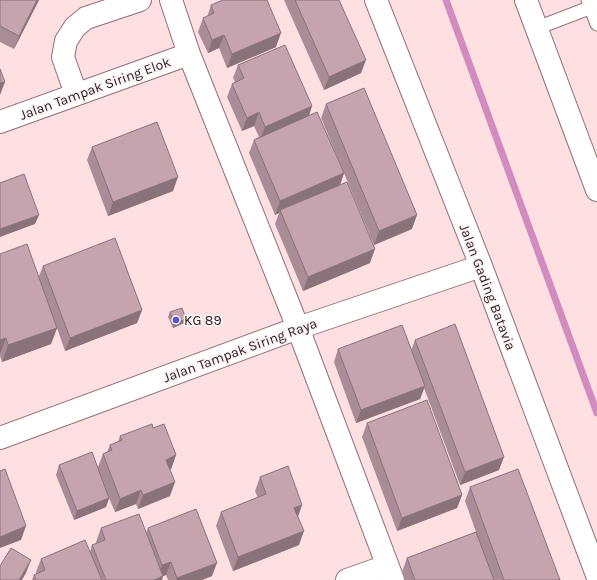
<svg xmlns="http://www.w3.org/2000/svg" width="597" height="580" viewBox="0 0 597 580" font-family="Karla,sans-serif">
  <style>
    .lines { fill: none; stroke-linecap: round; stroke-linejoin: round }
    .stream { stroke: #d18bc0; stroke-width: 7 }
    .service-casing { stroke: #916f72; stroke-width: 15 }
    .minor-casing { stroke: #916f72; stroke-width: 24 }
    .tertiary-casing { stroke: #916f72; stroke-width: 24 }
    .service { stroke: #fff; stroke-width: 13 }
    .minor { stroke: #fff; stroke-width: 22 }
    .tertiary { stroke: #fff; stroke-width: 22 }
    .wall { fill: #a98c96 }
    .shaded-wall { fill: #8a727a }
    .building { fill: #c5a3af; stroke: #8a727a }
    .poi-dot { fill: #5d55cd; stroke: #fcf4f4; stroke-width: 1.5 }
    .labels { text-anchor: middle; stroke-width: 3.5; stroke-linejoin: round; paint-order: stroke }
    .street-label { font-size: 14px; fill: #2e2021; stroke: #fcf4f4 }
    .poi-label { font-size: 14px; fill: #2e2021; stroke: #fcf4f4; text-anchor: start }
  </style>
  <rect width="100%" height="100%" fill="#ffe0e2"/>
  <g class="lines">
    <!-- stream -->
    <path class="stream" d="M446 0 597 413"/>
    <!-- service casing -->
    <g class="service-casing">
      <path id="service" d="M588 0 597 24
        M537 28 597 5"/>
    </g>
    <!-- minor casing -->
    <g class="minor-casing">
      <path id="minor" d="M171 0 189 54 298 328 393 580
        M376 0 481 266 597 575
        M76 94 63 57 66 41 75 27 86 18 140 0
        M0 122 189 54
        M0 438 298 328 481 266
        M347 580 387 566"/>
    </g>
    <!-- tertiary casing -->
    <g class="tertiary-casing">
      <path id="tertiary" d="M526 0 597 190"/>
    </g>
    <!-- service -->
    <use href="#service" class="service"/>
    <!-- minor -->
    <use href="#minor" class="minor"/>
    <!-- tertiary -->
    <use href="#tertiary" class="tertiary"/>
  </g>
  <!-- wall -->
  <path class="wall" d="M0 0H39L14 49 0 42Z
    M284 0H339L361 73 324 90Z
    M211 5 276 47 227 68 219 48 208 53 198 32 203 18 207 17Z
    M238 65 312 106 309 116 344 173 340 186 370 263 303 291 275 224 279 213 275 215 249 153 254 140 259 137 254 126 242 131 227 97 232 84 235 82 233 78Z
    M326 104 412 229 374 245 321 118Z
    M92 147 173 191 108 216 87 160Z
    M0 254 39 276 43 266 142 310 137 323 65 351 57 328 51 344 2 362 0 356Z
    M170 312 186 319 184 323 173 328 168 317Z
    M415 340 499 470 460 485 424 388 420 399 356 423 334 362 338 349 411 351Z
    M367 423 462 495 457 508 397 531 362 437Z
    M153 428 176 455 171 469 170 470V496L138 509 136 504 115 512 109 498 106 507 74 520 56 475 59 465 98 467 103 454 107 452 110 445 118 442 120 436Z
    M260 477 302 505 298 517 299 545 233 571 216 526 221 512 258 498 255 491Z
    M470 487 560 580H405L402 572 407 558 476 532 465 501Z
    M101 528 146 533 148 528 212 576 202 580H168L166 575 163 576 162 580H32L34 575 36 574V572L41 559 90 552 92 545 96 544V542Z"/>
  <!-- shaded-wall -->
  <path class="shaded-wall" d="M37 0H39L14 49 19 36Z
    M281 33 276 47 227 68 232 54Z
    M224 35 219 48 208 53 212 40Z
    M366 60 361 73 324 90 329 77Z
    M5 82 0 95V83Z
    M312 106 307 120 260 140 265 127Z
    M259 112 254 126 242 131 247 118Z
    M344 173 339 187 280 210 279 213 275 215 280 201Z
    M178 177 173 191 108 216 113 202Z
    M39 215 35 224 0 237V229Z
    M417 215 412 229 374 245 379 231Z
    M375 249 370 263 303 291 308 277Z
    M142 310 137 323 65 351 70 338Z
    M186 319 184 323 173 328 174 323Z
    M57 328 51 344 2 362 8 345Z
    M6 338 0 354V340Z
    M425 386 420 399 356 423 361 410Z
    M176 455 171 469 161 473 166 460Z
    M504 457 499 470 460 485 465 472Z
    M175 482 170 496 138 509 143 495Z
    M141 490 136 504 115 512 120 499Z
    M462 495 457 508 397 531 402 518Z
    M109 498 106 507 74 520 77 511Z
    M302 505 297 518 294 508Z
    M26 526 21 540 0 548V537Z
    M304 531 299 545 233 571 238 557Z
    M31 560 26 573 22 580H19Z
    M171 562 166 575 158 578 162 565Z
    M217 563 212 576 202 580H176L177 578Z
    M163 576 162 580H154Z"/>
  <!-- building -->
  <path class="building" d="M0 0H37L19 36 0 26Z
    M223 0H267L281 33 232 54 224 35 212 40 203 18 214 13 211 5Z
    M295 0H339L366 60 329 77Z
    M285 45 312 106 265 127 259 112 247 118 232 84 244 78 238 65Z
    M0 69 5 82 0 83Z
    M364 88 417 215 379 231 326 104Z
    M317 112 344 173 280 201 254 140Z
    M157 122 178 177 113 202 92 147Z
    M24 174 39 215 0 229V183Z
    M347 182 375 249 308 277 280 210Z
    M115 238 142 310 70 338 43 266Z
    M27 244 57 328 8 345 6 338 0 340V254Z
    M182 308 186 319 174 323 170 312Z
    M455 324 504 457 465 472 415 340Z
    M402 325 425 386 361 410 338 349Z
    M427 400 462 495 402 518 367 423Z
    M152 424 153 428 164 424 176 455 166 460 175 482 143 495 141 490 120 499 103 454 112 450 110 445 122 440 120 436Z
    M92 452 109 498 77 511 59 465Z
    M288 466 302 505 294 508 304 531 238 557 221 512 266 494 260 477Z
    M5 469 26 526 0 537V471Z
    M518 469 560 580H504L470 487Z
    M196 509 217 563 177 578 171 562 162 565 148 528Z
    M139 514 163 576 154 580H106L92 545 105 540 101 528Z
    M476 532 494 580H415L407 558Z
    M85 540 102 580H36L34 575 45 570 41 559Z
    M11 548 31 560 19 580H0V566Z"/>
  <!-- markers -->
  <circle class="poi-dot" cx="176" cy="320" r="4"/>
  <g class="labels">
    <!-- street labels -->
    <g class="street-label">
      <text transform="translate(95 88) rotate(-20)" y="5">Jalan Tampak Siring Elok</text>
      <text transform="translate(488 287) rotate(69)" y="5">Jalan Gading Batavia</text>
      <text transform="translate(240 350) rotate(-20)" y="5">Jalan Tampak Siring Raya</text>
    </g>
    <!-- poi labels -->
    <g class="poi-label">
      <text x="184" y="325">KG 89</text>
    </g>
  </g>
</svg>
